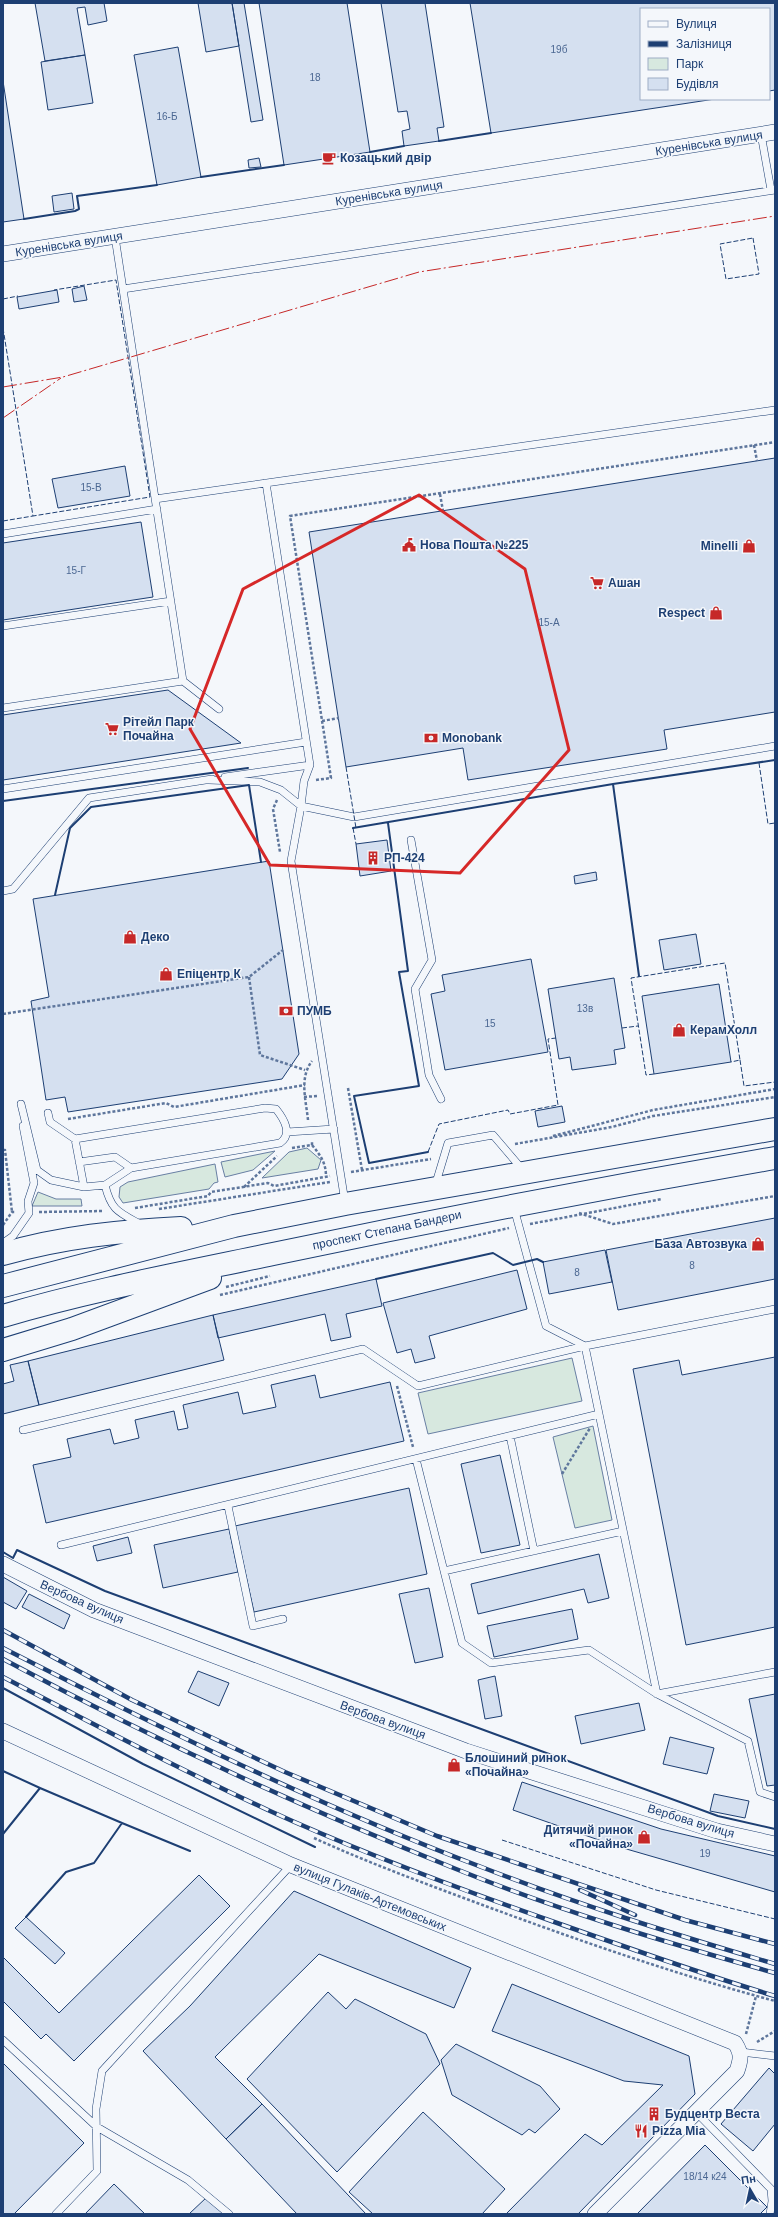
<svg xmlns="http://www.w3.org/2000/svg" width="778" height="2217" viewBox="0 0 778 2217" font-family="Arial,sans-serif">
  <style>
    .green { fill: #d7e8df; stroke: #687fa3 }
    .building { fill: #d5e0f0; stroke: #1d3f73 }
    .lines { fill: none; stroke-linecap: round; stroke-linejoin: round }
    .lane-casing { stroke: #1d3f73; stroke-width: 8 }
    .street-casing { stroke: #1d3f73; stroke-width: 16 }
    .primary-casing { stroke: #1d3f73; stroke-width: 24 }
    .path { stroke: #5e769c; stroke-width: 2.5; stroke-dasharray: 3 2; stroke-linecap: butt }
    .lane { stroke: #f4f7fb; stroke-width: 7 }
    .street { stroke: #f4f7fb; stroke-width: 15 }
    .primary { stroke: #f4f7fb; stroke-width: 22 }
    .rail-casing { stroke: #1d3f73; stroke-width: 4.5 }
    .rail { stroke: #f4f7fb; stroke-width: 3; stroke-dasharray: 9; stroke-linecap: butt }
    .fence { stroke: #1d3f73; stroke-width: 1; stroke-dasharray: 5 2; stroke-linecap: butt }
    .wall { stroke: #1d3f73; stroke-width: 2 }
    .power { stroke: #c62828; stroke-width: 1; stroke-dasharray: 14 3 2 3; stroke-linecap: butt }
    .marked { fill: none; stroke: #d62828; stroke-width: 3; stroke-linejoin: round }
    .labels { text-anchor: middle; stroke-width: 3; stroke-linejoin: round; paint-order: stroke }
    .number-label { font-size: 10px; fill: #4b6792 }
    .street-label { font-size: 12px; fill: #1d3f73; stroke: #f4f7fb }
    .poi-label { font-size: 12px; font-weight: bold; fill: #1d3f73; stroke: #f4f7fb; text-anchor: start }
  </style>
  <rect width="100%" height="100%" fill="#f4f7fb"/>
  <!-- green -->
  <path class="green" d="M307 1148 321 1160 318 1169 262 1178 289 1152Z
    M275 1151 253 1170 225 1177 221 1162Z
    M215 1164 218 1182 214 1183 209 1189 123 1203 119 1197 120 1187 128 1182Z
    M38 1192 56 1199H81L82 1206H32Z
    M572 1358 582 1401 428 1434 418 1393Z
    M593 1426 612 1520 575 1528 553 1437Z"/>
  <!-- building -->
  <path class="building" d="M35 3H104L107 21 88 25 85 7 77 8 85 55 45 61Z
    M198 3H232L239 46 206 52Z
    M232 3H244L263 120 251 122Z
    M259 3H347L370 152 284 165Z
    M381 3H425L444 127 437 128 439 141 404 146 402 131 410 129 407 111 398 112Z
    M470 3H775V90L769 91V9H641V99H715L491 133Z
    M178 47 201 177 157 185 134 55Z
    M85 55 93 103 48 110 41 62Z
    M3 81 24 219 3 222Z
    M259 158 261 167 249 168 248 160Z
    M72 193 74 209 54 212 52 196Z
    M84 286 87 300 74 302 72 289Z
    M57 290 59 302 19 309 17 297Z
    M775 458V712L664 730 667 749 468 780 463 748 346 767 309 532Z
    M125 466 130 496 58 508 52 479Z
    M141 522 153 597 3 620V543Z
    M168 690 241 743 3 780V715Z
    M387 840 391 871 360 876 356 844Z
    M269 861 299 1054 282 1079 68 1112 65 1097 46 1100 31 1001 49 997 33 899Z
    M596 872 597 880 575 884 574 876Z
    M696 934 701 964 664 970 659 940Z
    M531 959 548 1052 445 1070 431 994 445 991 442 975Z
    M614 978 625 1048 614 1050 616 1064 572 1070 570 1057 559 1059 548 989Z
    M719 984 731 1062 654 1074 642 996Z
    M562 1106 565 1122 538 1127 535 1111Z
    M775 1218V1279L618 1310 606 1250Z
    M605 1250 612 1282 549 1294 543 1262Z
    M517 1270 527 1309 429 1336 435 1358 415 1363 411 1349 397 1353 383 1303Z
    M376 1279 382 1306 346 1314 351 1337 331 1341 325 1314 218 1338 213 1315Z
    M213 1315 224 1360 39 1405 28 1361Z
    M775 1357V1627L686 1645 633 1369 679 1360 682 1375Z
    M28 1361 39 1405 3 1414V1384L14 1381 10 1365Z
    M315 1375 320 1398 390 1382 404 1441 46 1523 33 1465 71 1457 67 1439 110 1429 114 1444 139 1438 135 1420 174 1411 178 1430 188 1428 183 1405 238 1392 243 1414 276 1407 271 1385Z
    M500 1455 520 1545 481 1553 461 1464Z
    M409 1488 427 1574 254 1612 235 1526Z
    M229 1529 238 1572 163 1588 154 1545Z
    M128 1537 132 1553 97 1561 93 1546Z
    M599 1554 609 1598 588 1603 584 1589 478 1614 471 1584Z
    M3 1577 27 1591 16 1609 3 1602Z
    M429 1588 443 1657 415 1663 399 1594Z
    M29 1594 70 1615 64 1629 22 1607Z
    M572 1609 578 1639 494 1657 487 1626Z
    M198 1671 229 1683 219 1706 188 1692Z
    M495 1676 502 1716 485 1719 478 1680Z
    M775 1694V1785L767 1786 749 1699Z
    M639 1703 645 1730 581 1744 575 1716Z
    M670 1737 714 1748 707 1774 663 1764Z
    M522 1782 661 1829 775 1856V1892L616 1846 513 1810Z
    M714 1794 749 1801 745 1818 710 1811Z
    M199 1875 230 1906 74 2061 46 2034 41 2039 3 2001V1957L59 2013Z
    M294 1891 471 1968 454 2008 319 1954 215 2057 262 2104 226 2139 143 2051 190 2006Z
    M26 1917 65 1953 55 1964 15 1928Z
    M512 1984 689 2056 695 2094 578 2214H506L585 2134 602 2145 663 2085 624 2081 492 2031Z
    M328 1992 346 2009 355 1999 426 2034 440 2064 337 2172 247 2079Z
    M456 2044 540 2086 560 2109 535 2133 529 2129 522 2135 452 2095 441 2060Z
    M3 2063 84 2143 14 2214H3Z
    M769 2068 775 2074V2124L753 2151 721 2124Z
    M262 2104 366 2214H297L226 2139Z
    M423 2112 505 2189 482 2214H373L349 2192Z
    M705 2145 767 2207 760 2214H637Z
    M114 2184 145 2214H85Z
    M207 2197 224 2214H189Z"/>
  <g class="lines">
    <!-- lane casing -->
    <g class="lane-casing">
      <path id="lane" d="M761 134 771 190
        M115 237 183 681 219 709
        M123 289 775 190
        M266 483 310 765 304 781 301 806 291 861 345 1202
        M155 499 775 410
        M3 534 157 509
        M3 626 171 601
        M3 708 183 681
        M225 777 310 765
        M209 780 260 782 281 790 301 806 354 817 775 746
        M3 789 306 742
        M411 840 432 960 415 989 429 1075 441 1099
        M3 891 13 889 89 798 212 779
        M21 1104 37 1170 51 1180 84 1187 105 1185 131 1168 280 1143C293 1134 284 1119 276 1109L265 1108 75 1139 50 1122 48 1113
        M287 1132 334 1129
        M75 1139 84 1187
        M79 1162 115 1157 131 1168
        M105 1185C111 1210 118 1212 140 1224
        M435 1186 448 1143 493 1135 522 1169
        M514 1208 546 1326 585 1346
        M3 1243 13 1236 29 1213 28 1201 34 1183 23 1126
        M585 1346 657 1694
        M23 1430 363 1349 418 1386 585 1346 775 1309
        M510 1436 534 1551
        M416 1459 462 1643 491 1663 589 1650 657 1694 748 1741 760 1792 775 1797
        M228 1506 253 1626 283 1619
        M61 1545 599 1414
        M444 1571 623 1531
        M657 1694 775 1672
        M3 2040 97 2127 188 2180 229 2214
        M741 2052 775 2056
        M696 2112 771 2189 772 2201 770 2214
        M56 2214 97 2171 96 2109 102 2071 291 1865"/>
    </g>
    <!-- street casing -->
    <g class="street-casing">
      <path id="street" d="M3 254 775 132
        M3 1564 94 1610 466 1751 717 1831 775 1844
        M3 1731 291 1865 735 2043C742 2054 741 2059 737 2071L595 2214"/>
    </g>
    <!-- primary casing -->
    <g class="primary-casing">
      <path id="primary" d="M3 1254C62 1237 120 1231 181 1228
        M3 1286 234 1226 345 1204 775 1129
        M3 1316C91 1290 183 1273 273 1254 440 1219 607 1187 775 1158
        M3 1350 72 1329 210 1278"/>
    </g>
    <!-- path -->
    <path class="path" d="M754 445 757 461
      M440 494 443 511
      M322 721 339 718
      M316 780 331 778 290 516 775 442
      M277 800 273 809 280 852
      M249 977 260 1055 305 1070
      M3 1014 249 977 283 950
      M348 1088 362 1170
      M304 1097 317 1096
      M68 1119 166 1103 174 1107 305 1085
      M308 1120C306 1100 299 1078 312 1061
      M553 1136 653 1110 775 1089
      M515 1144 612 1127 653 1116 775 1097
      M312 1145C321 1156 326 1163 326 1177
      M292 1148 312 1145V1142
      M3 1150H5L12 1212
      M351 1172 431 1159
      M244 1187 277 1156
      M135 1208 208 1196 211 1192 268 1183 274 1186 330 1176
      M159 1209 330 1182
      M39 1212 104 1211
      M579 1213 613 1224 775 1196
      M530 1224 662 1199
      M3 1225 12 1212H16
      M226 1287 270 1276
      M220 1295 509 1228
      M397 1386 413 1447
      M562 1474 590 1428
      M314 1838C371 1864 429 1885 488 1907 583 1942 678 1975 775 2001
      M746 2034 756 1996
      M757 2042 775 2031"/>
    <!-- lane -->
    <use href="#lane" class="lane"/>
    <!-- street -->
    <use href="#street" class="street"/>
    <!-- primary -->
    <use href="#primary" class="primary"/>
    <!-- rail casing -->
    <g class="rail-casing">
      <path id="rail" d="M3 1630 132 1700 185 1725 285 1772 437 1836 685 1920 775 1944
        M3 1648C160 1728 319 1806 484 1868 579 1905 677 1935 775 1964
        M3 1659C148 1737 303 1808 456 1869 560 1911 668 1943 775 1973
        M3 1677C91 1723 179 1769 270 1811 364 1854 462 1890 560 1924 631 1949 702 1974 775 1996
        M580 1890 635 1915"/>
    </g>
    <!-- rail -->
    <use href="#rail" class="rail"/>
    <!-- fence -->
    <path class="fence" d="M753 238 759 274 726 279 720 244Z
      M3 299 18 296
      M3 328 33 516 150 497 116 280 54 290
      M3 521 33 516
      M759 763 768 824 775 823
      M346 767 356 828
      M353 828 356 844
      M622 1028 638 1026
      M740 1060 744 1086 775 1082
      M654 1074 646 1075 631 978 725 963 740 1060 731 1062
      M428 1152 439 1124 508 1110 510 1114 558 1105 548 1039 556 1038
      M502 1840 656 1890 775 1919"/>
    <!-- wall -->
    <path class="wall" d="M439 141 491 133
      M370 152 404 146
      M201 177 284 165
      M24 219 75 211 79 209 77 196 157 185
      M613 784 639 976
      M3 801 248 768
      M388 823 408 971 399 972 419 1086 354 1096 369 1163 428 1152
      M353 828 613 784 775 760
      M55 895 70 828 91 807 249 785 261 862
      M376 1279 493 1253 513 1265 537 1259 543 1262
      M3 1552 13 1558 17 1550 105 1591 718 1816 775 1829
      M3 1688 143 1764 315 1847
      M3 1771 40 1788
      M3 1834 40 1788 122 1823
      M26 1917 66 1872 94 1863 122 1823 190 1851"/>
    <!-- power -->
    <path class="power" d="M3 387 63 377 419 272 775 216
      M3 418 61 378"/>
  </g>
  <!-- marked area -->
  <path class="marked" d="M419 495 525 569 569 750 460 873 270 865 190 729 243 589Z"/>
  <!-- icons -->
  <defs>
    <g id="cafe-bare" transform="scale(1.08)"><path d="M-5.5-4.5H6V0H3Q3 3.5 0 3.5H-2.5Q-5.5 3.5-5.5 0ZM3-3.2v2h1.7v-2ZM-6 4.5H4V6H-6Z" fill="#c62828" stroke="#f4f7fb" stroke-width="2.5" paint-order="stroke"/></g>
    <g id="civic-bare" transform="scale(1.08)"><path d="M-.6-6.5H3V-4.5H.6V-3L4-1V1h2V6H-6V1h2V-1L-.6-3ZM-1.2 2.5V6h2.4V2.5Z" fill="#c62828" stroke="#f4f7fb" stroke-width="2.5" paint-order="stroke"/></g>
    <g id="shop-bare" transform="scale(1.08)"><path d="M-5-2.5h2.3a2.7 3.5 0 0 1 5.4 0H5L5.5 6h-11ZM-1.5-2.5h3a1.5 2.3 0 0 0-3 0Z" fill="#c62828" stroke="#f4f7fb" stroke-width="2.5" paint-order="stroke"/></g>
    <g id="supermarket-bare" transform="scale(1.08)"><path d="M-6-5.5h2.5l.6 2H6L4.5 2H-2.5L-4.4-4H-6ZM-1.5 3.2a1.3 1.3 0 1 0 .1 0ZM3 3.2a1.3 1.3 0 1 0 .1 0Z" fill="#c62828" stroke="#f4f7fb" stroke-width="2.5" paint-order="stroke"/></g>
    <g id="bank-bare" transform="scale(1.08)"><path d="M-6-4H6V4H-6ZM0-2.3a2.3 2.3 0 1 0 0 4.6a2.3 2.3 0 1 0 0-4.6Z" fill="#c62828" stroke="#f4f7fb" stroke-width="2.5" paint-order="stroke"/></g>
    <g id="building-bare" transform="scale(1.08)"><path d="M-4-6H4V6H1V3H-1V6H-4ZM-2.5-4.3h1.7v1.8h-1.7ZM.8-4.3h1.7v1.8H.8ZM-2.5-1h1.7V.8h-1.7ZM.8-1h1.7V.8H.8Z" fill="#c62828" stroke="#f4f7fb" stroke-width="2.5" paint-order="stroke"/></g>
    <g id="restaurant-bare" transform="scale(1.08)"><path d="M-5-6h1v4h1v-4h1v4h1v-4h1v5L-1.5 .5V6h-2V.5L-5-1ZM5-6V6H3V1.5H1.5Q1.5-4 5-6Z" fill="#c62828" stroke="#f4f7fb" stroke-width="2.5" paint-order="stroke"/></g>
  </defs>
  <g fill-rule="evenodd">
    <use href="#cafe-bare" x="329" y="158"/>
    <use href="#civic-bare" x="409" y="545"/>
    <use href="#shop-bare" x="749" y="546"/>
    <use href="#supermarket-bare" x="597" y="583"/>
    <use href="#shop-bare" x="716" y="613"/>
    <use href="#supermarket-bare" x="112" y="729"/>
    <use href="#bank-bare" x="431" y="738"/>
    <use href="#building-bare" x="373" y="858"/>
    <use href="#shop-bare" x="130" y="937"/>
    <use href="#shop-bare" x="166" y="974"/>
    <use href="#bank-bare" x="286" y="1011"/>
    <use href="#shop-bare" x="679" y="1030"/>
    <use href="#shop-bare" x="758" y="1244"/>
    <use href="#shop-bare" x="454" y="1765"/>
    <use href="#shop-bare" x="644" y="1837"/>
    <use href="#building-bare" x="654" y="2114"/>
    <use href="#restaurant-bare" x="641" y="2131"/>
  </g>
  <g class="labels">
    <!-- number labels -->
    <g class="number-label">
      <text x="559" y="53">19б</text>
      <text x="315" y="81">18</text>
      <text x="167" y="120">16-Б</text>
      <text x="91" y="491">15-В</text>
      <text x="76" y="574">15-Г</text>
      <text x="549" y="626">15-А</text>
      <text x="585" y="1012">13в</text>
      <text x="490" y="1027">15</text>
      <text x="692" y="1269">8</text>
      <text x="577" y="1276">8</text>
      <text x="705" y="1857">19</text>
      <text x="705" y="2180">18/14 к24</text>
    </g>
    <!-- street labels -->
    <g class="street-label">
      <text transform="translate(709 143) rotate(-9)" y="4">Куренівська вулиця</text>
      <text transform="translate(389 193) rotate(-9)" y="4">Куренівська вулиця</text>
      <text transform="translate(69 244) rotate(-9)" y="4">Куренівська вулиця</text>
      <text transform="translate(387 1230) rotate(-12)" y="4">проспект Степана Бандери</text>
      <text transform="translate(82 1602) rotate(24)" y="4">Вербова вулиця</text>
      <text transform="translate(383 1720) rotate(20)" y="4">Вербова вулиця</text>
      <text transform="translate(691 1821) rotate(17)" y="4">Вербова вулиця</text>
      <text transform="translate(370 1897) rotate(22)" y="4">вулиця Гулаків-Артемовських</text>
    </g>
    <!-- poi labels -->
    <g class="poi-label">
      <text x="340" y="162">Козацький двір</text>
      <text x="420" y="549">Нова Пошта №225</text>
      <text x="738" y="550" text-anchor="end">Minelli</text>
      <text x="608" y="587">Ашан</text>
      <text x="705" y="617" text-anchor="end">Respect</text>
      <text x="123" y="726">Рітейл Парк<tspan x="123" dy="14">Почайна</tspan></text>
      <text x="442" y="742">Monobank</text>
      <text x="384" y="862">РП-424</text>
      <text x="141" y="941">Деко</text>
      <text x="177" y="978">Епіцентр К</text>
      <text x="297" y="1015">ПУМБ</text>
      <text x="690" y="1034">КерамХолл</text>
      <text x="747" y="1248" text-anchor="end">База Автозвука</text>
      <text x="465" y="1762">Блошиний ринок<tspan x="465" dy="14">«Почайна»</tspan></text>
      <text x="633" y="1834" text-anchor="end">Дитячий ринок<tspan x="633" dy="14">«Почайна»</tspan></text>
      <text x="665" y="2118">Будцентр Веста</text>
      <text x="652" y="2135">Pizza Mia</text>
    </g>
  </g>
  <!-- border -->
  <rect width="778" height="2217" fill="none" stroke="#1d3f73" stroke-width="8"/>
  <!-- legend -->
  <rect x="640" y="8" width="130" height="92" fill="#f4f7fb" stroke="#9eadc5"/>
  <rect x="648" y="21" width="20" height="6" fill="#f4f7fb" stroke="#9eadc5"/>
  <text x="676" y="28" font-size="12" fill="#1d3f73">Вулиця</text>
  <rect x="648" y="41" width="20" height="6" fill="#1d3f73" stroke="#9eadc5"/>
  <text x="676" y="48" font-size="12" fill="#1d3f73">Залізниця</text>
  <rect x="648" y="58" width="20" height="12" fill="#d7e8df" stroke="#9eadc5"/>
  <text x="676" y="68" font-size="12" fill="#1d3f73">Парк</text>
  <rect x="648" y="78" width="20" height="12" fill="#d5e0f0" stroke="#9eadc5"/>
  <text x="676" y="88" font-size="12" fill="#1d3f73">Будівля</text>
  <!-- north arrow -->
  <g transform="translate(750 2189) rotate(351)" stroke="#f4f7fb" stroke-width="3" paint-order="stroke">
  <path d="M0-3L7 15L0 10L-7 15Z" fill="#1d3f73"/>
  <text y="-6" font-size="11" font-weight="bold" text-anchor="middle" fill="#1d3f73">Пн</text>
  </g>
</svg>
